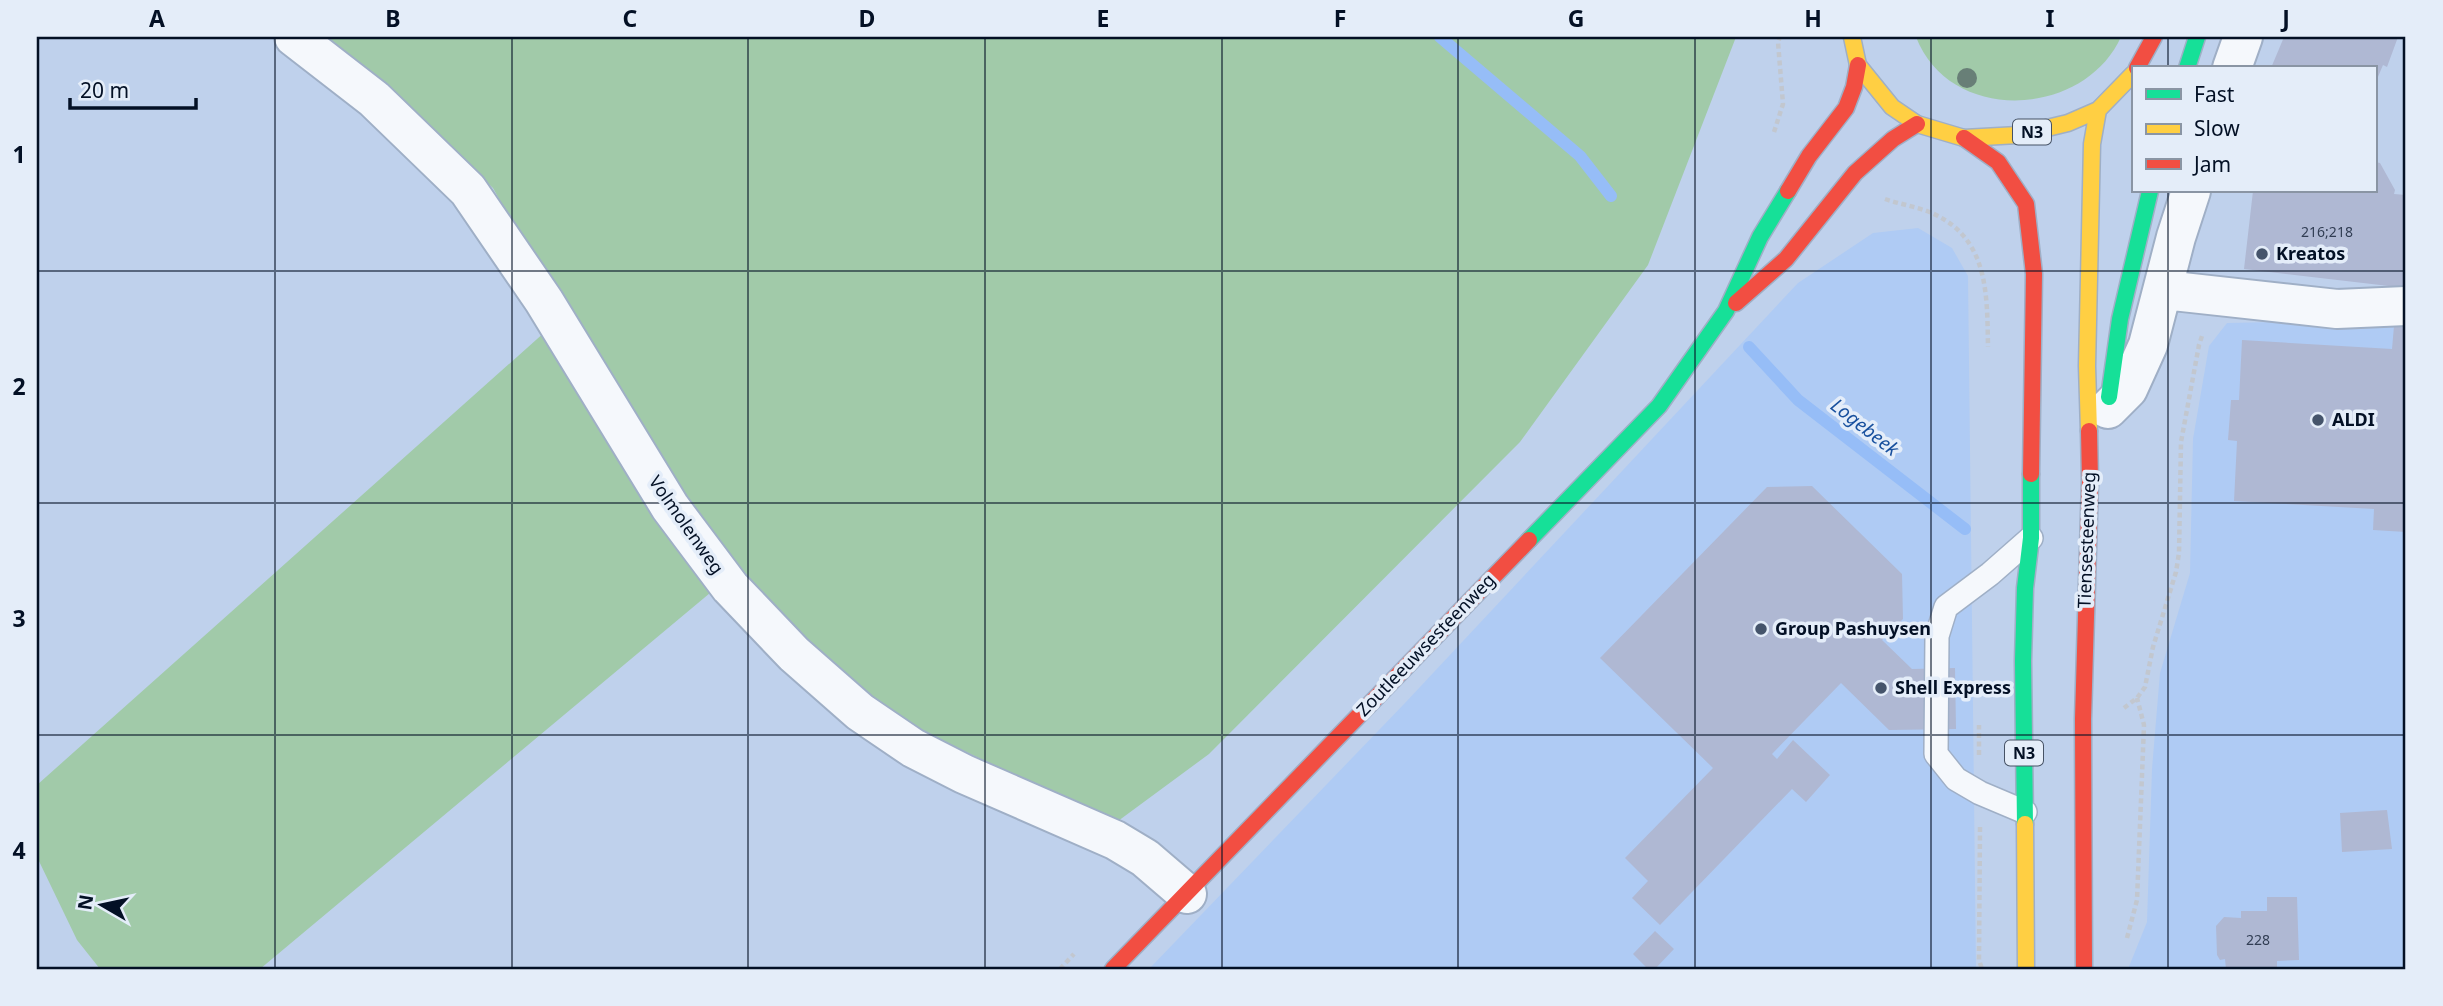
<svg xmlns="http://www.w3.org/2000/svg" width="2443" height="1006" viewBox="0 0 2443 1006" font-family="'Noto Sans',sans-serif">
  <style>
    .built { fill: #afcbf4 }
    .green { fill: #a1caa9 }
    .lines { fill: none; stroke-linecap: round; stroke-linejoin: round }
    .stream { stroke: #96bdf7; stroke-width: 12 }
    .building { fill: #afb8d3 }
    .lane-casing { stroke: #9fafc6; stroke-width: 26 }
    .street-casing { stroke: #9fafc6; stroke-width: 42 }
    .fast-casing { stroke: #9fafc6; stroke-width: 19 }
    .slow-casing { stroke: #9fafc6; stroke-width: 19 }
    .jam-casing { stroke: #9fafc6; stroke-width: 19 }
    .path { stroke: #c2c7cf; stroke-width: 4.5; stroke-dasharray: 5 3.5; stroke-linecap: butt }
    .lane { stroke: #f5f8fc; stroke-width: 23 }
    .street { stroke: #f5f8fc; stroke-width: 38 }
    .fast { stroke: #16e098; stroke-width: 16 }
    .slow { stroke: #ffcf43; stroke-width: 16 }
    .jam { stroke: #f24e42; stroke-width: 16 }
    .tree { fill: #687f77 }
    .grid { fill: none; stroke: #031025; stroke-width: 2; stroke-opacity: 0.55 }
    .poi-dot { fill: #45546b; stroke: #e4edf9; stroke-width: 2.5 }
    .labels { text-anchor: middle; stroke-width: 7; stroke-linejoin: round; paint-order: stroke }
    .number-label { font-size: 14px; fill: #313d53 }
    .shield { fill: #e4edf9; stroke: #465265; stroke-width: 2 }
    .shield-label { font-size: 16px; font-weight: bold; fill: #031025 }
    .poi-label { font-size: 18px; font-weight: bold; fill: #031025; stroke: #e4edf9; text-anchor: start }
    .street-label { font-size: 18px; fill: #031025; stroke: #e4edf9 }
    .water-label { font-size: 19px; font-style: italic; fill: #18509e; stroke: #e4edf9 }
    .neatline { fill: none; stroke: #031025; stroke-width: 2.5 }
    .grid-label { font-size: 23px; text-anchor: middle; font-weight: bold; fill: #031025 }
  </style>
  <rect width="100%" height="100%" fill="#bfd1ec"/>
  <!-- built -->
  <path class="built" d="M1918 228 1952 248 1968 276 1976 969H1149L1405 703 1798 283 1873 233Z
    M2406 319V969H2128L2147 922 2152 769 2160 673 2190 573 2193 439 2209 346 2227 323Z"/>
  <!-- green -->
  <path class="green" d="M308 37H1736L1648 265 1520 442 1209 754 1114 824 903 721 825 665 713 553 564 317 493 188 410 114Z
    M1916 37H2121C2084 118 1950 125 1916 37Z
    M546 331 716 588 260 969H100L77 940 37 857V785Z"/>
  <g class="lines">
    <!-- stream -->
    <path class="stream" d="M1440 37 1580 156 1611 196
      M1749 347 1798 400 1965 529"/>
  </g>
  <!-- building -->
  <path class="building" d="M2284 37H2398L2387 67 2383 65 2375 84V68H2271Z
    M2375 162 2380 163 2395 190 2394 194 2406 195V288L2244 269 2253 191H2375Z
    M2394 326H2406V532L2373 530 2374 509 2234 501 2237 441 2228 440 2231 400H2239L2242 340 2392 349Z
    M1812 486 1902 574 1903 619 1882 640 1912 669 1955 668 1956 729 1889 730 1841 683 1772 754 1777 759 1793 740 1830 775 1806 802 1792 789 1660 925 1632 898 1648 881 1625 858 1713 768 1600 658 1767 487Z
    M2387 810 2392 849 2342 852 2340 813Z
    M2267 897H2297L2299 960 2277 961V969H2226L2225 959 2220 960 2217 955 2216 926 2224 917 2241 918V911H2267Z
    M1655 931 1674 949 1655 969H1648L1633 954Z"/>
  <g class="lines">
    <!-- lane casing -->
    <g class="lane-casing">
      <path id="lane" d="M2025 812 1980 793 1956 779 1936 754 1937 636 1946 607 1990 574 2031 538"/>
    </g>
    <!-- street casing -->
    <g class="street-casing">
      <path id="street" d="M294 37 374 99 468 190 544 301 670 507 730 587 794 654 860 712 913 748 964 774 1115 840 1145 858 1187 894
        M2232 68 2243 37
        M2164 290 2337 309 2406 306
        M2108 409 2128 389 2148 345 2176 237 2191 191"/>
    </g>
    <!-- fast casing -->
    <g class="fast-casing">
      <path id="fast" d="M2187 68 2197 37
        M2109 397 2120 319 2150 191
        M1529 540 1659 406 1726 311 1760 237 1788 191
        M2025 824 2023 661 2025 588 2031 538V474"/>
    </g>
    <!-- slow casing -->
    <g class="slow-casing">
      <path id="slow" d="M1852 37 1858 65 1892 107 1917 124 1964 138 2018 135 2068 123 2098 110 2133 74
        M2089 431 2087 366 2092 144 2098 110
        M2025 824 2026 969"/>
    </g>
    <!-- jam casing -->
    <g class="jam-casing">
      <path id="jam" d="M2137 68 2154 37
        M1964 138 1998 162 2026 204 2034 274 2031 474
        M1788 191 1809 156 1846 108 1854 87 1858 65
        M1736 303 1786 259 1855 173 1893 139 1917 124
        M1113 969 1529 540
        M2084 969 2083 719 2090 481 2089 431"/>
    </g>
    <!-- path -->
    <path class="path" d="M1774 132 1783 104 1778 42 1780 37
      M1885 199C1902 205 1920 207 1936 215 1989 241 1987 296 1988 347
      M2124 708 2137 698 2145 687 2153 647 2176 572 2179 553 2181 442 2199 345 2203 333
      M1979 755V725
      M1980 827 1979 960 1982 969
      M2127 938 2137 900 2144 725 2137 698
      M1060 969 1074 954"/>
    <!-- lane -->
    <use href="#lane" class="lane"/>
    <!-- street -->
    <use href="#street" class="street"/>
    <!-- fast -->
    <use href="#fast" class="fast"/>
    <!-- slow -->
    <use href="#slow" class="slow"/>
    <!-- jam -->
    <use href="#jam" class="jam"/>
  </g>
  <!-- trees -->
  <circle class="tree" cx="1967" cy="78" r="10"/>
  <!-- grid -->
  <path class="grid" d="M275 37V969M512 37V969M748 37V969M985 37V969M1222 37V969M1458 37V969M1695 37V969M1931 37V969M2168 37V68M2168 191V969M37 271H2406M37 503H2406M37 735H2406"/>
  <!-- markers -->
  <g class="poi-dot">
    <circle cx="2262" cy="254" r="7"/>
    <circle cx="2318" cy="420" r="7"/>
    <circle cx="1761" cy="629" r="7"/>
    <circle cx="1881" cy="688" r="7"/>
  </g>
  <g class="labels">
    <!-- number labels -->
    <g class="number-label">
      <text x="2327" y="237">216;218</text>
      <text x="2258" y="945">228</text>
    </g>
    <!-- shield labels -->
    <g class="shield">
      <rect x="2013" y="119.5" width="38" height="25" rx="5"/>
      <rect x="2005" y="740.5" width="38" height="25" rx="5"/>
    </g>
    <g class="shield-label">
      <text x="2032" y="138">N3</text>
      <text x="2024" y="759">N3</text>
    </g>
    <!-- poi labels -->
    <g class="poi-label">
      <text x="2276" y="260">Kreatos</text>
      <text x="2332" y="426">ALDI</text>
      <text x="1775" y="635">Group Pashuysen</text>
      <text x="1895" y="694">Shell Express</text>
    </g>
    <!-- street labels -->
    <g class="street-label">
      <text transform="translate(686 525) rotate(55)" y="6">Volmolenweg</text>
      <text transform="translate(2087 540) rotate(-88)" y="6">Tiensesteenweg</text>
      <text transform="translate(1426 645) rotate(-46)" y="6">Zoutleeuwsesteenweg</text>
    </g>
    <!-- water labels -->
    <g class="water-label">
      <text transform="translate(1865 427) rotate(38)" y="7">Logebeek</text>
    </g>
  </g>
  <!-- border -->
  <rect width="2443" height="1006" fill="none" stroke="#e4edf9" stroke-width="77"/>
  <!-- legend -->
  <rect x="2132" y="66" width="245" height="126" fill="#e4edf9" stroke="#8a95a4" stroke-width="2"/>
  <rect x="2146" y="89" width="35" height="10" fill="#16e098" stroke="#8a95a4" stroke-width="2"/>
  <text x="2194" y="102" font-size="21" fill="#031025">Fast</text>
  <rect x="2146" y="124" width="35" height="10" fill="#ffcf43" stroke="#8a95a4" stroke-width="2"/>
  <text x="2194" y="136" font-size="21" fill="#031025">Slow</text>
  <rect x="2146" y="159" width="35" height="10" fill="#f24e42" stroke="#8a95a4" stroke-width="2"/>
  <text x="2194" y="172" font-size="21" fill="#031025">Jam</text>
  <!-- north arrow -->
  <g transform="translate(102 905) rotate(279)" stroke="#e4edf9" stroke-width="5" paint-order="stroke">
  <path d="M0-5L12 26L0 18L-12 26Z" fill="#031025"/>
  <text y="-10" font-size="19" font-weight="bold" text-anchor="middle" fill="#031025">N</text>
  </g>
  <!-- scale -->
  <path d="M70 98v10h126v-10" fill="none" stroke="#031025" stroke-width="3.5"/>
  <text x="80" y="98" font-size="21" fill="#031025" stroke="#e4edf9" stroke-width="5" paint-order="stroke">20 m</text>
  <rect x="38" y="38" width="2366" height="930" class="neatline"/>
  <g class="grid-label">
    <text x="157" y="27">A</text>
    <text x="393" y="27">B</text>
    <text x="630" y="27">C</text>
    <text x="867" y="27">D</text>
    <text x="1103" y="27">E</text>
    <text x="1340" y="27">F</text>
    <text x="1576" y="27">G</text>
    <text x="1813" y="27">H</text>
    <text x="2050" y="27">I</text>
    <text x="2286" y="27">J</text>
    <text x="19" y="163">1</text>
    <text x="19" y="395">2</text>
    <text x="19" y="627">3</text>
    <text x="19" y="859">4</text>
  </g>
</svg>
